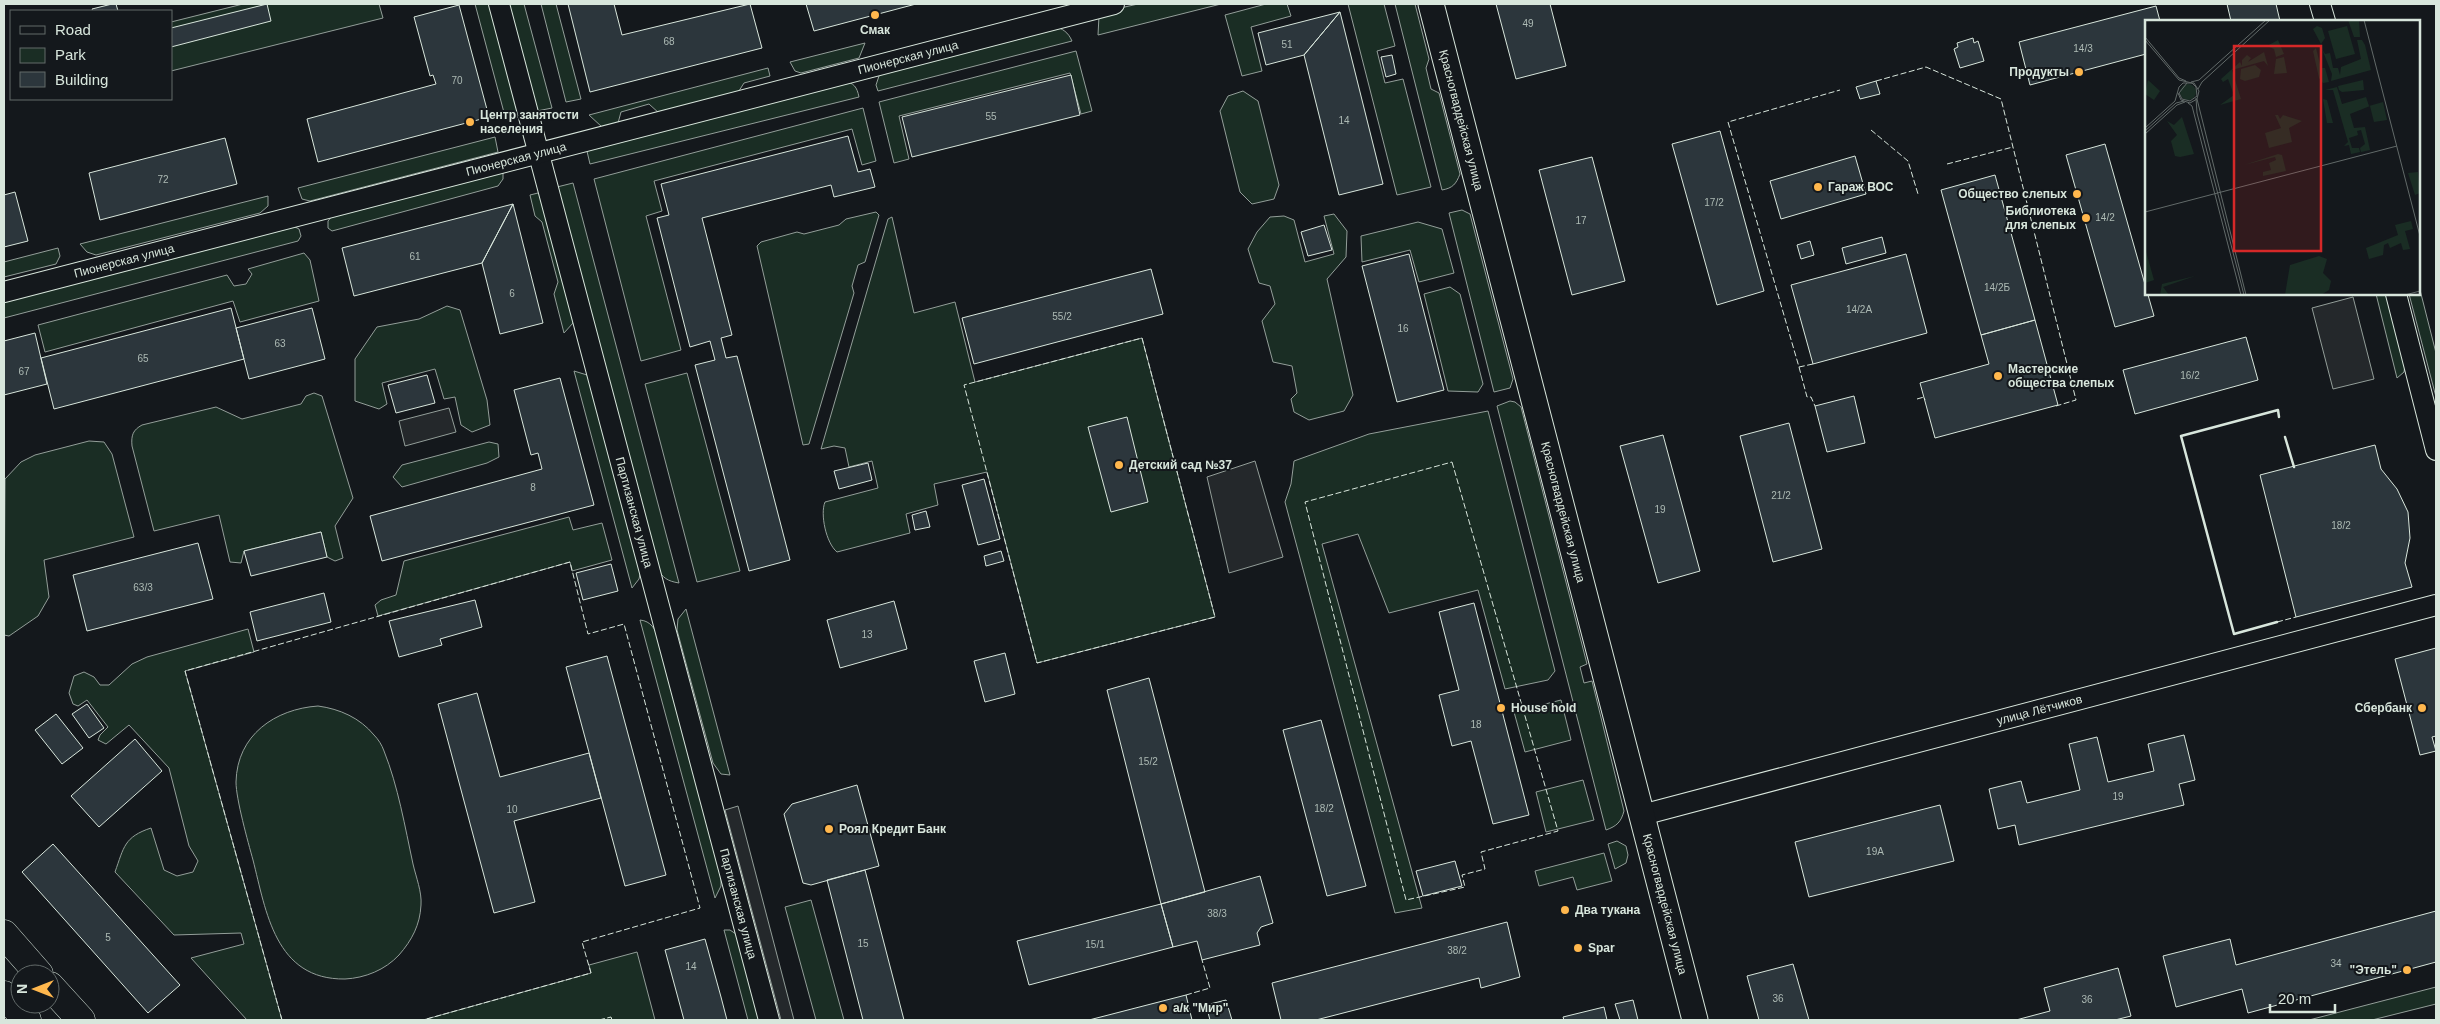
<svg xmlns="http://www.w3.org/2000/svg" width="2440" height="1024" viewBox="0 0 2440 1024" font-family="Arial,sans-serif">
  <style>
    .green { fill: #1a2d24; stroke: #939e99 }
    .parking { fill: #24282b; stroke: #939e99 }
    .building { fill: #2c363c; stroke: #d8e6dc }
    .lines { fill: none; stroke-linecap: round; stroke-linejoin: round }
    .minor-casing { stroke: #d8e6dc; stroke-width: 22 }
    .tertiary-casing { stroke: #d8e6dc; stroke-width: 27 }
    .primary-casing { stroke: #d8e6dc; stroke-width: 29 }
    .minor { stroke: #14181c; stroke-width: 20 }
    .tertiary { stroke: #14181c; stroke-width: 25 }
    .primary { stroke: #14181c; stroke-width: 28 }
    .fence { stroke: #d8e6dc; stroke-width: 1; stroke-dasharray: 6 2.5; stroke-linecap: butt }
    .wall { stroke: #d8e6dc; stroke-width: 2.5 }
    .poi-dot { fill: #ffb74d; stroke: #14181c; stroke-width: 2 }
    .labels { text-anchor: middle; stroke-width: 4; stroke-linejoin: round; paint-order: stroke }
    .number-label { font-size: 10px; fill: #adbab4 }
    .poi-label { font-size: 12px; font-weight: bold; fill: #d8e6dc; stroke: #14181c; text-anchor: start }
    .street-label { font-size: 12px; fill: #d8e6dc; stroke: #14181c }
    .inset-road { fill: none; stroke: #626a69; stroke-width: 1 }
    .view { fill: #d62828; fill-opacity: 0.15; stroke: #d62828; stroke-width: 2.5 }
    .inset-edge { fill: none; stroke: #d8e6dc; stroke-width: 2.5 }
  </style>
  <rect width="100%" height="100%" fill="#14181c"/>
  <!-- green -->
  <path class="green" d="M243 4H379L383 18 171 71V22Z
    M475 4H491L522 116 506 120Z
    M508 4H524L552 108 537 111Z
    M541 4H556L581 99 566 102Z
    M1138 4H1221L1098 35 1099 16 1107 11Z
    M1266 4H1287L1291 16 1251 27 1262 71 1242 76 1225 15Z
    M1348 4H1384L1395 46 1377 51 1385 83 1403 79 1431 187 1397 195Z
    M1395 4H1415L1429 59 1426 68 1431 89 1439 93 1460 174C1456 184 1453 188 1442 190Z
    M1054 26C1063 29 1068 32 1072 41L878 91 876 85 881 70Z
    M865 43 859 58 801 73 795 71 790 62Z
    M1076 51 1092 111 1081 114 1070 73 899 116 909 159 894 163 879 102Z
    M768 68 770 76 744 83 737 94 660 114 649 104 621 112 618 123 602 127 589 115Z
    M844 81C854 83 857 87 859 97L590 164 586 147Z
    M1243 91 1258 101 1279 185 1274 199 1252 204 1240 192 1220 111 1228 96Z
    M863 108 876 161 862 165 852 129 654 181 662 211 646 216 681 350 641 361 594 179Z
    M495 137 498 152 310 201 302 199 298 188Z
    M498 170 503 173V179L498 186 332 231 328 228V221L333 215Z
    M573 183 679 583C667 581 663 578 657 568L557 187Z
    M542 192 574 318 573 323 564 333 554 294 558 282 542 222 535 216 530 195Z
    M268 196V206L260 213 96 255 87 252 80 244Z
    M1462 210 1470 214 1513 379 1510 388 1494 392 1449 213Z
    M876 212 879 215 865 262 858 265 852 286 854 293 809 444 803 445 757 246 761 242 797 232 804 234 839 225 846 219Z
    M1334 214 1347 231 1346 257 1327 279 1353 395 1344 411 1309 420 1294 412 1291 399 1297 393 1292 366 1273 362 1262 321 1275 304 1270 286 1259 283 1248 249 1257 232 1270 217 1284 216 1294 220 1305 262 1334 254 1324 216Z
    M892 217 914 313 955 302 975 382 1142 338 1215 617 1037 663 987 472 934 484 938 505 906 514 910 533 837 552C826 543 820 514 825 502L878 488 872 461 849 467 845 448 834 446 821 449 888 219Z
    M1418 222 1442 229 1454 273 1419 282 1410 250 1362 262 1361 236Z
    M293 226 299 229 301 236 298 241 4 318V301Z
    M58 248 60 256 56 264 4 277V262Z
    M304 253 310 260 319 301 240 322 233 301 45 352 38 325 227 275 234 286 246 284 252 274 248 269Z
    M2419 286 2436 353V397L2409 294H2419Z
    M1450 287 1460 294 1483 384 1478 392 1448 391 1424 294Z
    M2376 294H2387L2405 365 2404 372 2397 378Z
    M447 306 460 310 487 400 490 425 472 432 461 425 455 397 444 399 435 369 382 383 387 404 379 409 355 401V359L377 327 419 319Z
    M574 371 587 375 591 382 641 570 639 579 632 588Z
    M687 373 740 571 697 582 645 384Z
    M314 393 322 396 353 498 335 526 343 558 335 561 327 557 321 532 244 551 241 563 230 562 219 515 154 531 132 446C131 435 133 430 142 425L216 407 242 419 301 404 306 396Z
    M1510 401 1515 402 1521 407 1587 664 1580 667 1584 683 1592 681 1624 811C1621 822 1617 826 1606 830L1497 406Z
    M1488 411 1555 671 1548 680 1505 689 1478 590 1389 613 1358 534 1322 544 1422 908 1395 913 1285 502 1291 484 1294 461 1369 434Z
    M89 441 104 442 112 454 134 537 44 560 49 597 38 616 9 636 4 635 5 479 21 462 35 455Z
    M489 442 498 444 499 457 487 463 402 487 393 477 402 465Z
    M569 517 573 530 602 523 612 560 572 571 570 562 378 616 375 605 381 600 396 595 404 561Z
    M686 609 730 775 721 774 713 763 677 630 678 619Z
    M640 620C651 621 655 629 659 639L721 875V886L715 898Z
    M248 629 254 652 185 671 282 1020H247L191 958 244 944 241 933 174 935 115 872C124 847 124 837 151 828L164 870 177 876 193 872 198 861 189 846 169 768 129 725 106 744 98 740 100 735 108 727 87 700 78 706 73 704 69 693 74 676 84 672 94 677 100 685H109L132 664 147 657Z
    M1561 700 1571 740 1525 752 1514 712Z
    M318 706C340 709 360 718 374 735 378 739 382 745 384 751 398 786 405 827 413 864 416 877 422 892 421 905 420 925 412 940 399 955 385 970 365 978 345 979 275 980 266 911 253 860 248 842 236 799 236 782 237 735 275 709 318 706Z
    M1583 780 1594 820 1546 832 1536 792Z
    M1617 841 1626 846 1628 855 1626 863 1615 869 1608 844Z
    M1604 853 1612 881 1577 890 1573 877 1539 886 1535 871Z
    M811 900 844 1020H816L785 907Z
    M724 930H730L736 934 761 1020H748Z
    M637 952 655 1020H423L591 973 589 965Z
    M2436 987V1004L2372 1020H2309Z"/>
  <!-- parking -->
  <path class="parking" d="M2353 297 2374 379 2333 389 2312 308Z
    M449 408 456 432 405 446 399 421Z
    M1255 461 1283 557 1229 573 1207 477Z
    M738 806 794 1020H781L725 810Z"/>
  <!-- building -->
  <path class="building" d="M112 4H116L118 11H93L92 9Z
    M267 4 271 21 171 47V28Z
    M568 4H614L622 35 750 4 762 48 590 92Z
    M806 4H916L814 31Z
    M1496 4H1550L1566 66 1516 79Z
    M2227 4H2276L2280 21H2231Z
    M459 5 489 117 318 162 307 119 436 84 433 75 430 76 414 17Z
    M2156 6 2160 21H2146V54L2030 85 2019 42Z
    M1340 12 1304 55 1266 65 1258 33Z
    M1340 12 1383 184 1339 195 1304 55Z
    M1973 38 1974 43 1978 41 1984 61 1960 68 1954 49 1958 47 1957 43Z
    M1392 55 1396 74 1386 77 1381 57Z
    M1071 75 1080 115 912 157 902 117Z
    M1876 81 1880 94 1860 99 1856 87Z
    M1720 131 1764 291 1717 305 1672 144Z
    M848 136 858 172 870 169 875 187 834 197 831 185 702 218 732 335 721 338 726 358 737 356 790 560 749 571 695 365 715 360 710 341 690 347 657 218 669 215 661 184Z
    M225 138 237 184 100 220 89 173Z
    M2105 144 2154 316 2115 327 2066 155Z
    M1855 156 1866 194 1781 219 1770 181Z
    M1592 157 1625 281 1572 295 1539 170Z
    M1995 175 2035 320 1981 335 1941 190Z
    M15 192 28 241 4 247V195Z
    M513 204 482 263 354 296 342 248Z
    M513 204 543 323 500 334 482 263Z
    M1324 225 1332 250 1308 256 1301 232Z
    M1882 237 1886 253 1846 264 1842 248Z
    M1810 241 1814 255 1801 259 1797 245Z
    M1409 254 1444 390 1397 402 1362 266Z
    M1906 254 1927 333 1813 364 1791 285Z
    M1151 269 1163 314 974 364 962 318Z
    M231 308 244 359 54 409 41 358Z
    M312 308 325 359 249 379 236 328Z
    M2035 320 2058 405 1935 438 1920 383 1989 364 1981 335Z
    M35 333 47 384 4 395V341Z
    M2246 337 2258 380 2135 414 2123 370Z
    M427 375 435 403 396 413 388 385Z
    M560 378 594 505 382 561 370 516 542 469 538 453 531 455 514 390Z
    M1854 396 1865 443 1827 452 1815 406Z
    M1127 417 1148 502 1111 512 1088 427Z
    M1789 423 1822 549 1773 562 1740 436Z
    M1663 435 1700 571 1658 583 1620 446Z
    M2375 445 2381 469 2397 489 2408 512 2410 538 2405 563 2412 587 2296 617 2260 475Z
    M868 463 872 480 839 489 834 471Z
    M984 479 1000 539 978 545 962 485Z
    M926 511 930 527 915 530 912 515Z
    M321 532 327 557 251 576 244 551Z
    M198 543 213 599 87 631 73 575Z
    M1001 551 1004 561 986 566 984 556Z
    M611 564 618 591 583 600 576 573Z
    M324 593 331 622 257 641 250 612Z
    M475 600 482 627 440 639 442 645 399 657 389 621Z
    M894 601 907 649 840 668 827 620Z
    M1474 603 1529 815 1493 824 1471 741 1452 746 1439 695 1459 690 1439 612Z
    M2436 648V736L2432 737 2436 751 2420 755 2395 659Z
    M1005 653 1015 694 985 702 974 661Z
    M607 656 666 875 625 886 566 667Z
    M1149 678 1205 892 1161 904 1107 690Z
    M477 693 500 777 589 753 601 798 514 821 535 902 494 913 438 704Z
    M87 704 104 728 89 738 72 714Z
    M56 714 83 748 62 764 35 730Z
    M1321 720 1366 886 1327 896 1283 730Z
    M2184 735 2195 780 2179 784 2184 805 2019 845 2015 825 1998 829 1989 789 2021 781 2027 803 2080 790 2069 744 2097 737 2108 782 2154 771 2148 744Z
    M135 739 162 771 99 827 71 796Z
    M857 785 879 866 811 885 803 883 784 814 792 804Z
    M1940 805 1954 861 1809 897 1795 842Z
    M53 844 180 985 148 1013 22 872Z
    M1455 861 1462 886 1423 896 1416 871Z
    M865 870 904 1020H863L827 880Z
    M1260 876 1273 923 1261 927 1257 933 1260 945 1202 960 1197 941 1173 947 1161 904Z
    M1161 904 1173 947 1029 985 1017 941Z
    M2436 911V962L2248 1013 2242 989 2176 1007 2163 956 2230 939 2236 965Z
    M1507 922 1520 977 1481 988 1479 978 1316 1020H1281L1272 983Z
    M705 939 721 997 727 1020H684L665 950Z
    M1793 964 1809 1020H1759L1747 976Z
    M2118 968 2131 1016 2115 1020H2016L2050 1011 2044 988Z
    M1186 995 1192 1020H1089Z
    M1226 1000 1232 1020H1210L1206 1005Z
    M1633 1000 1638 1020H1620L1615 1004Z
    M1604 1007 1607 1020H1564L1563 1017Z"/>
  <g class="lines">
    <!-- minor casing -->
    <g class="minor-casing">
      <g id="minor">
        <path id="s1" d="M499 4 769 1020"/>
        <path d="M2320 4 2325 21"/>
        <path id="s2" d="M4 292 1114 4"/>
        <path d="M2396 294 2436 450"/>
        <path id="s3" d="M1642 815 2436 605"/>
      </g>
    </g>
    <!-- tertiary casing -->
    <g class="tertiary-casing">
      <g id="tertiary">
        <path id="s4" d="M1431 4 1695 1020"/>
      </g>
    </g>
    <!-- primary casing -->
    <g class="primary-casing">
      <path id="primary" d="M4 934 39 974
        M50 986 81 1020
        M4 995 27 1020"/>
    </g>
    <!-- minor -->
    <use href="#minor" class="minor"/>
    <!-- tertiary -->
    <use href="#tertiary" class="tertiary"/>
    <!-- primary -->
    <use href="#primary" class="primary"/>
    <!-- fence -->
    <path class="fence" d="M1876 81 1926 67 2001 99 2076 400 2056 406
      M1871 130 1908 161 1918 194
      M1947 164 2013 147
      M1142 338 1215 617 1037 663 964 385Z
      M1813 364 1799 367 1728 122 1840 90
      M1799 367 1807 397H1811L1815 406
      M1917 399 1924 397 1925 400
      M1452 462 1558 831 1481 852 1485 869 1462 875 1465 887 1406 900 1305 502Z
      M2277 622 2296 617
      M1186 995 1210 988 1202 960
      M282 1020 185 671 570 562 588 634 624 624 700 908 582 942 591 973 423 1020
      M599 1020 611 1017 612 1020"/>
    <!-- wall -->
    <path class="wall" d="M2285 437 2294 467
      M2277 622 2234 634 2181 436 2278 410 2279 417"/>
  </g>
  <!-- markers -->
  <g class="poi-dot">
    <circle cx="875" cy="15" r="5"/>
    <circle cx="2079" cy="72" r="5"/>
    <circle cx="470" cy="122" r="5"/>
    <circle cx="1818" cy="187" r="5"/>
    <circle cx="2077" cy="194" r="5"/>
    <circle cx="2086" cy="218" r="5"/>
    <circle cx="1998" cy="376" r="5"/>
    <circle cx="1119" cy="465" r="5"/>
    <circle cx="1501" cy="708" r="5"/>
    <circle cx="2422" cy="708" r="5"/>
    <circle cx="829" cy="829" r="5"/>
    <circle cx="1565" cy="910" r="5"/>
    <circle cx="1578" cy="948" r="5"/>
    <circle cx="2407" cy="970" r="5"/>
    <circle cx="1163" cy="1008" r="5"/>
  </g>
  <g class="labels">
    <!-- number labels -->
    <g class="number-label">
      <text x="1528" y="27">49</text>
      <text x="669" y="45">68</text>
      <text x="1287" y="48">51</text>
      <text x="2083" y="52">14/3</text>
      <text x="457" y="84">70</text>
      <text x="991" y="120">55</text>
      <text x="1344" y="124">14</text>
      <text x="163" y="183">72</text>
      <text x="1714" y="206">17/2</text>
      <text x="2105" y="221">14/2</text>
      <text x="1581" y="224">17</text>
      <text x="415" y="260">61</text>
      <text x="1997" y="291">14/2Б</text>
      <text x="512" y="297">6</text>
      <text x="1859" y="313">14/2А</text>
      <text x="1062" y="320">55/2</text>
      <text x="1403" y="332">16</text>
      <text x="280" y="347">63</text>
      <text x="143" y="362">65</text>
      <text x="24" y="375">67</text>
      <text x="2190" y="379">16/2</text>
      <text x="533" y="491">8</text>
      <text x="1781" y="499">21/2</text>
      <text x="1660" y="513">19</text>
      <text x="2341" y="529">18/2</text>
      <text x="143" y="591">63/3</text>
      <text x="867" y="638">13</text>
      <text x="1476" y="728">18</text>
      <text x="1148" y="765">15/2</text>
      <text x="2118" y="800">19</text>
      <text x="1324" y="812">18/2</text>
      <text x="512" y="813">10</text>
      <text x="1875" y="855">19А</text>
      <text x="1217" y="917">38/3</text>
      <text x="108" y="941">5</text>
      <text x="863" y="947">15</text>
      <text x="1095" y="948">15/1</text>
      <text x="1457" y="954">38/2</text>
      <text x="2336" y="967">34</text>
      <text x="691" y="970">14</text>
      <text x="1778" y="1002">36</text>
      <text x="2087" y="1003">36</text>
    </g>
    <!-- poi labels -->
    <g class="poi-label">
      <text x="875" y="34" text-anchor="middle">Смак</text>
      <text x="2069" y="76" text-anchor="end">Продукты</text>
      <text x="480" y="119">Центр занятости<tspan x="480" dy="14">населения</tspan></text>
      <text x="1828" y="191">Гараж ВОС</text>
      <text x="2067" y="198" text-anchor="end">Общество слепых</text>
      <text x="2076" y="215" text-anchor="end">Библиотека<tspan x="2076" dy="14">для слепых</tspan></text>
      <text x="2008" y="373">Мастерские<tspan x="2008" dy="14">общества слепых</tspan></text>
      <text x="1129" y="469">Детский сад №37</text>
      <text x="1511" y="712">House hold</text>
      <text x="2412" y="712" text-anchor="end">Сбербанк</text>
      <text x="839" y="833">Роял Кредит Банк</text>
      <text x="1575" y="914">Два тукана</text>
      <text x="1588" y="952">Spar</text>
      <text x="2397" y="974" text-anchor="end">"Этель"</text>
      <text x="1173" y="1012">а/к "Мир"</text>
    </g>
    <!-- street labels -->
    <g class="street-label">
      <text dy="4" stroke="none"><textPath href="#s2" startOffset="934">Пионерская улица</textPath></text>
      <text dy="4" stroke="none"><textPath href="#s4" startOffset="120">Красногвардейская улица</textPath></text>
      <text dy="4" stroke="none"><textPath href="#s2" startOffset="529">Пионерская улица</textPath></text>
      <text dy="4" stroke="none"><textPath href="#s2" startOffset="124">Пионерская улица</textPath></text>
      <text dy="4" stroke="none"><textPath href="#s1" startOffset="526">Партизанская улица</textPath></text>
      <text dy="4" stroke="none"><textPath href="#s4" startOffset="525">Красногвардейская улица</textPath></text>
      <text dy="4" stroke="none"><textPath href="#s3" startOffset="411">улица Лётчиков</textPath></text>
      <text dy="4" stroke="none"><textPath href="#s1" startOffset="931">Партизанская улица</textPath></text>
      <text dy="4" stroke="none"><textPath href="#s4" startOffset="930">Красногвардейская улица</textPath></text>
    </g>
  </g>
  <!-- overview -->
  <g transform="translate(2145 20)">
    <rect width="275" height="275" fill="#14181c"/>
    <path d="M203 0H214L215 17H209ZM172 6 177 8 180 18 176 24 168 9ZM202 6 210 34 191 39 183 11ZM133 20 139 34 131 37 129 29 122 26ZM212 20H217L220 25 226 50 186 61 187 54 177 29 180 34 185 33 188 48H193L195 55 196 47 216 39ZM171 28 176 48H180L184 62 178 63 174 58 168 31ZM119 32 123 46 119 41 87 50 96 79 75 85 89 75 83 59 78 62 76 59 95 42 97 46V40L102 35 106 38 103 42ZM139 37 142 53 129 54 131 39ZM110 45 116 50 114 57 100 61 95 59 96 49ZM3 60 15 71 9 80 0 74ZM218 60 219 70 197 72 194 70 193 66ZM35 72a8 8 0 1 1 16 0a8 8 0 1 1-16 0ZM192 67 197 84 221 77 224 86 238 82 242 100 229 102 225 86 205 94 209 108 220 107 225 130 216 132 215 128 220 124 216 110 212 111 213 115 204 118 207 128H214L215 132 206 134 204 125 199 126 203 122 188 70H180ZM178 79 182 80 188 103H182ZM130 95H133L135 99 138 95 157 101 144 108 147 122 124 128 120 113 136 108ZM37 97 49 134 35 137 30 136 26 121 32 115 22 101 29 105ZM133 134 137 135 141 151 118 156V152L126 150 124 143 131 140 130 137 99 145ZM273 152 275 173 270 175 263 153ZM266 201 268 209 260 211 265 229 258 230 256 223 245 228 243 223 239 225 238 235 224 239 221 228 253 215 250 205ZM0 228 9 260 0 263ZM174 236 182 239 178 253 186 261 184 270 176 275H140L145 245ZM50 256 18 267 24 275H15L17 264Z" fill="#1a2d24"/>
    <path class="inset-road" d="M219 0 275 216M0 17 34 58 41 61M0 20 34 60 47 63 51 67 52 76 45 81 37 79 34 73 42 63M46 62 54 60 121 0M53 69 57 62 125 0M51 78 52 93 99 275M52 79 101 275M43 83 47 86 96 275M0 108 30 81 34 67 38 63H49L54 71 52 79 45 83 36 80 33 73M0 111 31 83 39 81M0 114 32 85 40 82M0 192 252 126M260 275 275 271"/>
    <path class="view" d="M89 26H176V231H89Z"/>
    <rect width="275" height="275" class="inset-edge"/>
  </g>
  <!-- border -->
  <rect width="2440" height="1024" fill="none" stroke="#d8e6dc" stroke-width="10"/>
  <!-- legend -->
  <rect x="10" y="10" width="162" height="90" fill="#14181c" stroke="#626a69"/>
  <rect x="20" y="26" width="25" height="8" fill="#14181c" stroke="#626a69"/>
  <text x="55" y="35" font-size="15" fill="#d8e6dc">Road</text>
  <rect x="20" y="48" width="25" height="15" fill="#1a2d24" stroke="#626a69"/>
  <text x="55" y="60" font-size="15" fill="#d8e6dc">Park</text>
  <rect x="20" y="72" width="25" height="15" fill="#2c363c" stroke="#626a69"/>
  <text x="55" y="85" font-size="15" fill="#d8e6dc">Building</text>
  <!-- north arrow -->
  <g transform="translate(35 989) rotate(270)"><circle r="24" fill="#14181c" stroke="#626a69"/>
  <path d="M0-4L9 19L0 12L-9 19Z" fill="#ffb74d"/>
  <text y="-8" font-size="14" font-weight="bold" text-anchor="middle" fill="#d8e6dc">N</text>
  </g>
  <!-- scale -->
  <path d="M2270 1004v8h65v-8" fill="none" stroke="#d8e6dc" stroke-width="2.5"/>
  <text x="2278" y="1004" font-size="15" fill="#d8e6dc" stroke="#14181c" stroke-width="4" paint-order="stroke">20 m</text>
</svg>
